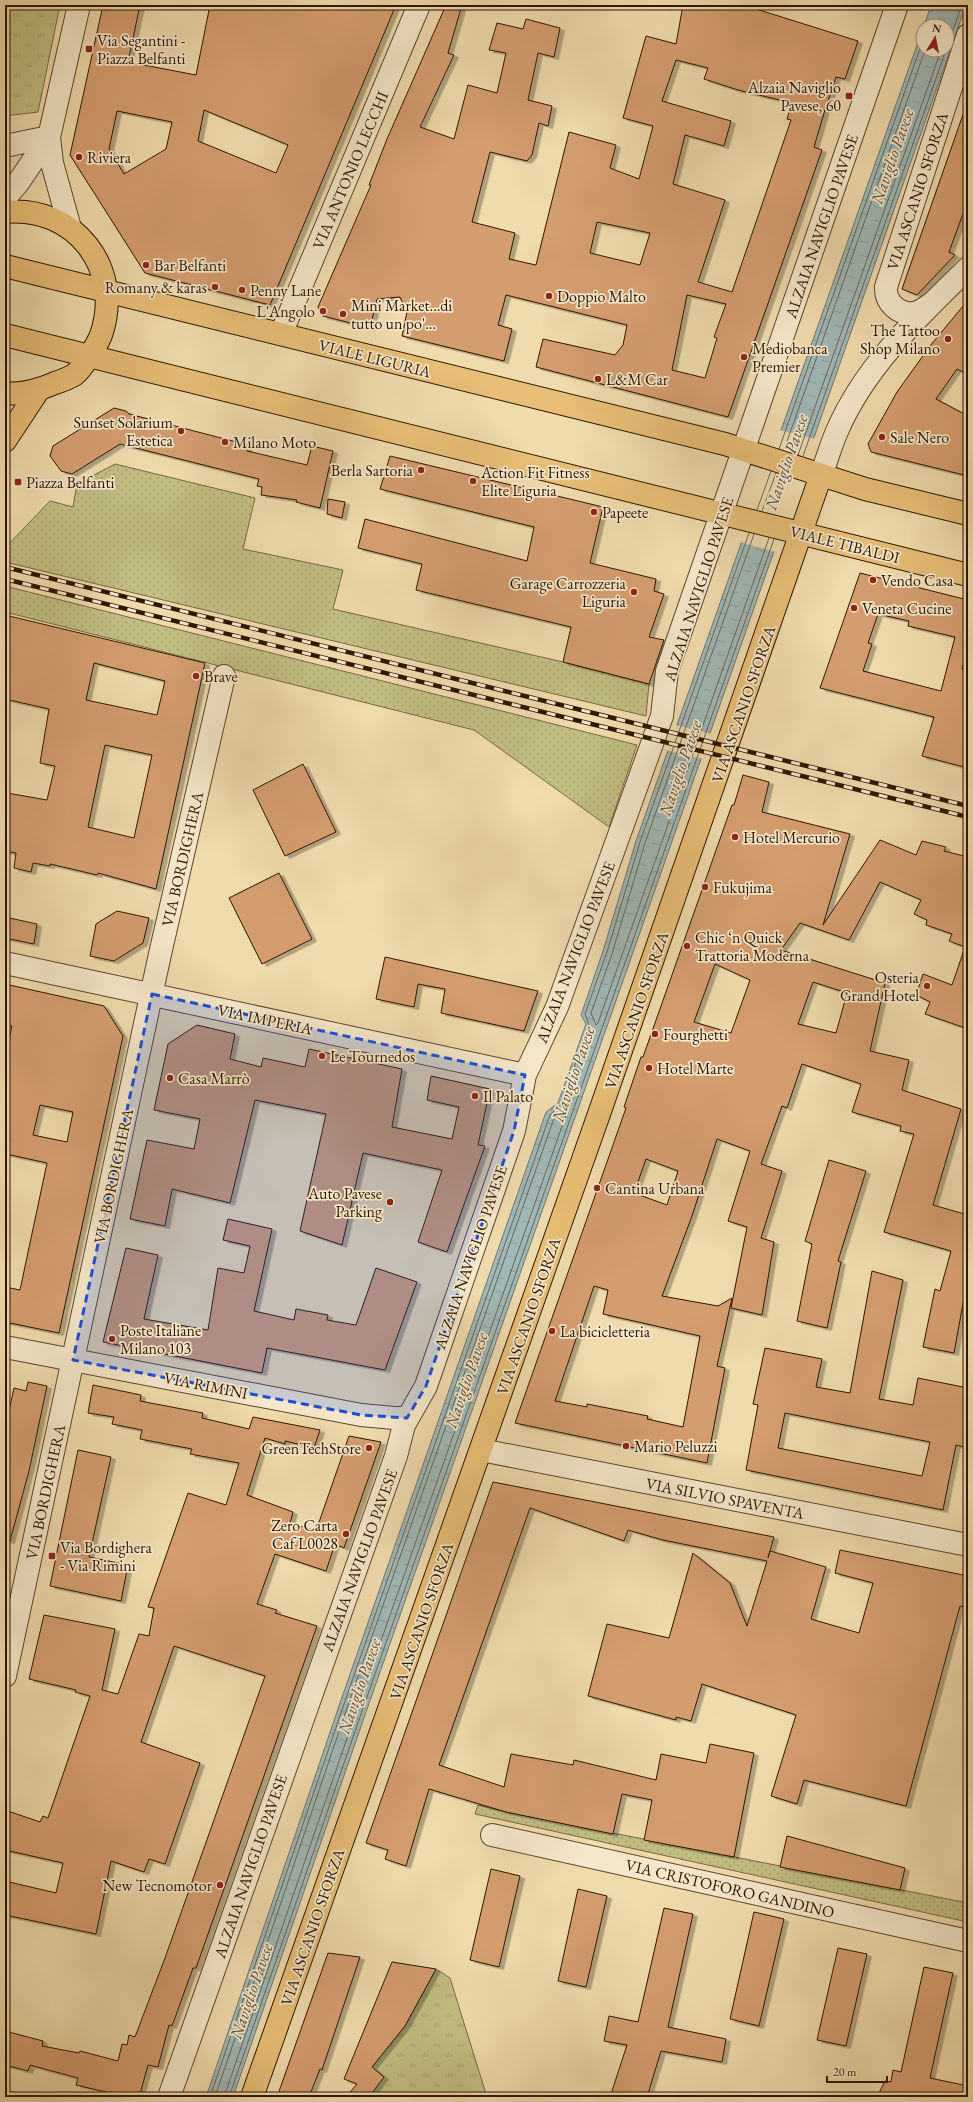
<svg xmlns="http://www.w3.org/2000/svg" width="973" height="2102" viewBox="0 0 973 2102" font-family="'EB Garamond',serif">
  <style>
    .grass { fill: url(#grass-dots); stroke: #786a42 }
    .park { fill: url(#park-tufts); stroke: #786a42 }
    .water { fill: url(#water-ripples); stroke: #72776e }
    .pier { fill: #f0dbad }
    .lines { fill: none; stroke-linecap: round; stroke-linejoin: round }
    .shore { stroke: #67665c; stroke-width: 1 }
    .building { fill: #d49d6f; stroke: #2e1500; fill-rule: evenodd; filter: url(#shadow) }
    .minor-casing { stroke: #5e462b; stroke-width: 24 }
    .primary-casing { stroke: #2e1500; stroke-width: 24 }
    .minor { stroke: #f5e8ca; stroke-width: 22 }
    .primary { stroke: #e8be76; stroke-width: 22 }
    .rail-casing { stroke: #2e1500; stroke-width: 4.5 }
    .rail { stroke: #f5e8ca; stroke-width: 3; stroke-dasharray: 9; stroke-linecap: butt }
    .marked { fill: #1d4ed8; fill-opacity: 0.2; stroke: #1d4ed8; stroke-width: 3; stroke-dasharray: 8 5; stroke-linejoin: round }
    .poi-dot { fill: #8f2418; stroke: #f5e8ca; stroke-width: 1.5 }
    .labels { text-anchor: middle; stroke-width: 3.5; stroke-linejoin: round; paint-order: stroke }
    .poi-label { font-size: 16px; fill: #2e1500; stroke: #f5e8ca; text-anchor: start }
    .street-label { font-size: 16px; fill: #2e1500; stroke: #f5e8ca }
    .water-label { font-size: 17px; font-style: italic; fill: #564e40; stroke: #f5e8ca }
  </style>
  <defs>
    <pattern id="grass-dots" width="8" height="8" patternUnits="userSpaceOnUse"><rect width="8" height="8" fill="#c1be84"/><path d="M2 2h.1M6 6h.1" fill="none" stroke="#a6a270" stroke-width="1.8" stroke-linecap="round"/></pattern>
    <pattern id="park-tufts" width="24" height="20" patternUnits="userSpaceOnUse"><rect width="24" height="20" fill="#c1be84"/><path d="M3 7l-1-3M5 7V3M7 7l1-3M15 17l-1-3M17 17v-4M19 17l1-3" fill="none" stroke="#a6a270"/></pattern>
    <pattern id="water-ripples" width="26" height="14" patternUnits="userSpaceOnUse"><rect width="26" height="14" fill="#a0b8b7"/><path d="M2 4q2-2 4 0t4 0M15 11q2-2 4 0t4 0" fill="none" stroke="#8a9d9c"/></pattern>
    <filter id="shadow"><feDropShadow dx="4.5" dy="2.5" stdDeviation="0" flood-color="#0004"/></filter>
  </defs>
  <rect width="100%" height="100%" fill="#f0dbad"/>
  <filter id="stains"><feTurbulence type="fractalNoise" baseFrequency=".005" numOctaves="4"/><feColorMatrix values="0 0 0 0 .2 0 0 0 0 .09 0 0 0 0 .02 0 0 0 .5 -.17"/></filter>
  <radialGradient id="worn" r=".72"><stop offset=".6" stop-color="#630" stop-opacity="0"/><stop offset="1" stop-color="#630" stop-opacity=".3"/></radialGradient>
  <!-- grass -->
  <path class="grass" d="M115 464 255 498 243 549 343 570 333 609 563 662 649 684 646 716 5 562V548L50 501 73 507 77 484Z
    M5 586 637 745 609 827 474 730 5 612Z
    M478 1805 506 1812 968 1903V1922L475 1814Z"/>
  <!-- park -->
  <path class="park" d="M5 5H60L38 112 5 116Z
    M436 1969 450 1978 487 2097H369L372 2067 405 2026Z
    M5 2090 33 2097H5Z"/>
  <!-- water -->
  <path class="water" d="M931 5H966L366 1712 233 2097H206L340 1703 546 1112 558 1103 586 1024 581 1015 603 951 636 841 923 28V50H947V26H924Z"/>
  <!-- pier -->
  <path class="pier" d="M779 430 816 439 776 552 740 542Z
    M675 725 712 734 703 759 666 750Z"/>
  <g class="lines">
    <!-- shore -->
    <path class="shore" d="M947 47 962 5
      M779 449 923 40
      M784 450 925 50
      M798 455 941 50
      M803 456 946 50
      M757 510 771 471
      M762 511 776 473
      M754 534 645 843 612 954 591 1013 596 1025 598 1023 769 538
      M210 2097 344 1704 550 1115 561 1105 589 1025 585 1014 607 952 640 842 749 533
      M215 2097 348 1705 554 1118 566 1109 567 1112 357 1709 224 2097
      M229 2097 362 1711 774 539"/>
  </g>
  <!-- building -->
  <path class="building" d="M103 5H140L128 62 196 75 210 5H396L270 305 145 273 70 155ZM204 110 288 145 276 173 198 141ZM117 111 172 122 166 149 124 174 109 149Z
    M446 5H462L448 53 454 55 420 127 454 139 468 85 497 93 506 53 489 50 497 23 523 29 526 19 560 28 554 57 538 53 528 100 552 106 548 126 539 123 532 155 527 161 490 152 472 222 515 233 509 259 536 265 569 132 616 145 610 168 639 179 653 126 623 118 646 36 676 44 683 5H754L753 8 858 41 845 79 836 77 824 113 814 147 822 150 728 417 536 367 543 339 615 355 623 345 627 325 506 295 498 325 512 329 504 361 402 336 407 312 400 297 377 299 370 328 323 316 318 307 371 185H369L387 139ZM676 60 708 68 704 79 738 90 792 103 787 119 791 120 732 292 698 282 725 200 673 184 685 135 724 146 731 121 662 101ZM597 222 650 233 640 265 590 253ZM687 295 726 304 714 337 717 338 705 378 672 370Z
    M966 106H968V200L949 252 955 255 917 295 902 289Z
    M968 300V364L963 372 957 369 936 399 968 416V476L871 452 868 444 897 392 930 346Z
    M114 408 126 411 129 414 248 445 247 451 307 465 312 446 333 451 320 508 296 502 297 500 261 495 262 487 257 486 259 479 120 444 72 474 61 471 50 456 53 446Z
    M390 456 603 507 590 563 656 579 654 591 664 594 649 637 664 640 649 684 563 662 571 627 416 590 422 564 358 548 365 519 527 561 534 527 380 489Z
    M328 499 345 502 342 518 327 514Z
    M860 573 968 600V647L962 669 968 671V768L922 756 934 717 820 688ZM878 614 909 621 908 626 955 637 941 691 863 671 872 644 868 643Z
    M5 615 205 663 156 889 98 873 97 875 50 864V866L33 863 31 872 14 868 16 853 5 851 9 830 5 829 7 793 47 800 55 766 40 763 49 709 5 699ZM94 663 165 681 157 715 86 700ZM105 745 152 755 134 838 88 827Z
    M303 764 336 832 285 856 253 790Z
    M743 775 769 782 762 812 850 834 823 925 880 840 916 855 922 841 946 847 944 851 968 857V1029L925 1014 930 1002 916 995 923 974 952 985 965 947 949 941 952 934 926 925 927 920 914 914 921 900 880 882 849 940 800 923 781 950 885 983 870 1051 909 1060 902 1090 961 1109 933 1205 968 1215V1299L964 1298 954 1353 923 1347 935 1289 940 1291 951 1251 884 1232 914 1134 900 1131 901 1126 852 1112 861 1084 802 1064 787 1108 782 1106 761 1164 782 1171 761 1238 774 1242 762 1315 731 1308 747 1227 728 1221 750 1151 717 1139 692 1216 662 1296 718 1306 732 1298 717 1366 725 1368 707 1463 515 1423 626 1108 624 1107 641 1057H643L732 805H734ZM715 964 750 980 731 1033 694 1022ZM813 982 847 993 836 1033 798 1024ZM646 1159 678 1171 667 1205 634 1193ZM594 1286 608 1290 603 1314 700 1336 683 1427 647 1419 648 1416 587 1404V1407L555 1401Z
    M279 873 312 939 262 964 229 898Z
    M117 911 149 918 143 943 114 961 90 956 96 924Z
    M5 917 37 924 34 944 5 938Z
    M385 957 538 991 524 1031 441 1013 445 989 418 984 414 1007 376 999Z
    M5 984 104 1006 123 1036 59 1333 5 1322V1287L20 1290 47 1163 6 1154 10 1138 5 1137V1058L12 1026 5 1025ZM40 1105 73 1112 67 1142 33 1135Z
    M197 1025 235 1034 230 1059 261 1067 263 1058 305 1067 309 1049 402 1069 392 1127 452 1139 459 1107 427 1100 431 1076 490 1089 478 1145 485 1146 447 1252 418 1242 442 1170 363 1153 342 1245 300 1231 326 1114 255 1100 230 1203 172 1189 165 1226 130 1219 147 1140 194 1149 200 1119 154 1110 168 1044Z
    M829 1160 866 1171 838 1261 841 1262 827 1328 797 1321 812 1244 805 1241Z
    M228 1219 272 1229 254 1311 294 1320 296 1309 328 1315 327 1320 356 1325 376 1268 417 1282 385 1370 267 1348 262 1373 103 1342 126 1248 158 1255 144 1319 208 1330 218 1268 244 1273 250 1246 223 1240Z
    M872 1271 903 1280 879 1399 913 1405 918 1378 968 1388V1424L964 1447 956 1445 943 1510 746 1470 758 1405 753 1404 765 1348 822 1359 816 1387 850 1393ZM785 1413 930 1442 922 1476 778 1448Z
    M28 1382 47 1386 29 1471 10 1541 5 1540V1429L14 1388 26 1391Z
    M93 1385 141 1395 140 1401 203 1413 202 1418 249 1429 253 1417 320 1430 314 1448 285 1441V1444L265 1438 247 1495 293 1512 290 1523 316 1531 349 1436 381 1442 344 1548 335 1544 326 1571 275 1554 257 1604 277 1610 275 1613 317 1626 196 1968H193L172 2026 169 2025 158 2067 148 2065 140 2094 136 2093 135 2097H127L76 2085 78 2078 30 2065 28 2071 5 2065V2031L43 2041 42 2046 79 2053 80 2051 118 2061 122 2044 127 2045 129 2035 135 2037 165 1958 265 1676 174 1646 141 1742 200 1763 165 1864 149 1859 144 1872 111 1861 96 1934 5 1915V1881L56 1893 63 1863 5 1850V1810L40 1822 43 1816 48 1818 90 1696 75 1692 76 1690 29 1679 44 1615 115 1629 102 1690 118 1694 139 1634 149 1636 154 1608 148 1607 188 1493 226 1505 239 1463 190 1454 192 1449 140 1439 142 1430 112 1424 114 1417 88 1413Z
    M78 1450 111 1457 89 1557 128 1565 121 1601 50 1586Z
    M493 1482 774 1537 768 1558 770 1551 826 1567 811 1619 859 1633 873 1583 835 1573 840 1550 968 1576V1608L960 1606 906 1806 804 1780 797 1804 771 1796 796 1715 702 1684 691 1721 676 1717V1720L588 1696 607 1624 669 1638 693 1553 730 1583 747 1626 767 1561 663 1540 628 1530 624 1541 530 1508 439 1765 504 1787 511 1754 573 1765 574 1760 656 1780 661 1754 706 1763 710 1744 754 1753 734 1857 644 1840 652 1800 622 1794 613 1834 506 1812 429 1789 406 1866 385 1859 388 1850 366 1843Z
    M787 1836 905 1868 900 1890 780 1867Z
    M491 1869 520 1876 499 1967 470 1960Z
    M578 1889 607 1896 586 1987 558 1981Z
    M664 1908 693 1914 668 2027 726 2039 722 2062 661 2051 647 2097H610L627 2045 604 2041 609 2016 638 2022Z
    M754 1912 784 1919 759 2026 730 2019Z
    M838 1948 867 1954 846 2046 817 2040Z
    M328 1953 360 1957 322 2070 320 2069 309 2097H277Z
    M392 1962 436 1969 405 2026 372 2067 384 2077 369 2097H346L357 2084 344 2079Z
    M924 1967 953 1973 930 2078 968 2086V2097H877L885 2081 891 2082 893 2070 901 2072Z"/>
  <g class="lines">
    <!-- minor casing -->
    <g class="minor-casing">
      <path id="minor" d="M5 146 49 137
        M5 198 18 183 49 137
        M70 228 52 163 49 137 79 5
        M931 304C926 307 920 312 914 313 899 315 885 303 886 287L968 35
        M281 334 419 5
        M821 475C827 460 831 444 838 429 866 365 919 316 968 268
        M5 963 525 1075
        M5 1347 361 1415 394 1418H407
        M481 1450 968 1545
        M5 1676 160 954 224 676
        M492 1835 968 1941
        M169 2097 396 1456 404 1425 426 1386 514 1131 525 1075 557 1007 662 716 667 671 897 5"/>
    </g>
    <!-- primary casing -->
    <g class="primary-casing">
      <path id="primary" d="M5 212C75 205 124 269 101 335 97 345 83 368 74 375 69 378 61 381 55 383 39 390 22 395 5 393
        M5 266 725 444 865 489 968 514
        M5 335 968 575
        M5 441 38 391
        M252 2097 599 1114 821 475"/>
    </g>
    <!-- minor -->
    <use href="#minor" class="minor"/>
    <!-- primary -->
    <use href="#primary" class="primary"/>
    <!-- rail casing -->
    <g class="rail-casing">
      <path id="rail" d="M5 567 968 806
        M5 579 968 817"/>
    </g>
    <!-- rail -->
    <use href="#rail" class="rail"/>
  </g>
  <!-- marked area -->
  <path class="marked" d="M152 994 525 1075 514 1131 426 1386 407 1418 361 1415 73 1360Z"/>
  <!-- markers -->
  <g class="poi-dot">
    <rect x="85" y="45" width="8" height="8" rx="2"/>
    <rect x="845" y="92" width="8" height="8" rx="2"/>
    <circle cx="79" cy="157" r="4"/>
    <circle cx="146" cy="265" r="4"/>
    <circle cx="215" cy="287" r="4"/>
    <circle cx="242" cy="290" r="4"/>
    <circle cx="549" cy="296" r="4"/>
    <circle cx="323" cy="311" r="4"/>
    <circle cx="343" cy="314" r="4"/>
    <circle cx="948" cy="339" r="4"/>
    <circle cx="744" cy="357" r="4"/>
    <circle cx="598" cy="379" r="4"/>
    <circle cx="181" cy="431" r="4"/>
    <circle cx="882" cy="437" r="4"/>
    <circle cx="225" cy="442" r="4"/>
    <circle cx="421" cy="470" r="4"/>
    <circle cx="473" cy="481" r="4"/>
    <rect x="14" y="478" width="8" height="8" rx="2"/>
    <circle cx="594" cy="512" r="4"/>
    <circle cx="873" cy="580" r="4"/>
    <circle cx="634" cy="592" r="4"/>
    <circle cx="854" cy="608" r="4"/>
    <circle cx="196" cy="676" r="4"/>
    <circle cx="735" cy="837" r="4"/>
    <circle cx="705" cy="887" r="4"/>
    <circle cx="687" cy="946" r="4"/>
    <circle cx="927" cy="986" r="4"/>
    <circle cx="655" cy="1034" r="4"/>
    <circle cx="322" cy="1056" r="4"/>
    <circle cx="649" cy="1068" r="4"/>
    <circle cx="170" cy="1078" r="4"/>
    <circle cx="475" cy="1096" r="4"/>
    <circle cx="597" cy="1188" r="4"/>
    <circle cx="390" cy="1202" r="4"/>
    <circle cx="552" cy="1331" r="4"/>
    <circle cx="112" cy="1339" r="4"/>
    <circle cx="626" cy="1446" r="4"/>
    <circle cx="369" cy="1448" r="4"/>
    <circle cx="346" cy="1534" r="4"/>
    <rect x="48" y="1552" width="8" height="8" rx="2"/>
    <circle cx="220" cy="1885" r="4"/>
  </g>
  <g class="labels">
    <!-- poi labels -->
    <g class="poi-label">
      <text x="97" y="46">Via Segantini -<tspan x="97" dy="18">Piazza Belfanti</tspan></text>
      <text x="841" y="93" text-anchor="end">Alzaia Naviglio<tspan x="841" dy="18">Pavese, 60</tspan></text>
      <text x="87" y="163">Riviera</text>
      <text x="154" y="271">Bar Belfanti</text>
      <text x="207" y="293" text-anchor="end">Romany &amp; karas</text>
      <text x="250" y="296">Penny Lane</text>
      <text x="557" y="302">Doppio Malto</text>
      <text x="351" y="311">Mini Market...di<tspan x="351" dy="18">tutto un po'...</tspan></text>
      <text x="315" y="317" text-anchor="end">L'Angolo</text>
      <text x="940" y="336" text-anchor="end">The Tattoo<tspan x="940" dy="18">Shop Milano</tspan></text>
      <text x="752" y="354">Mediobanca<tspan x="752" dy="18">Premier</tspan></text>
      <text x="606" y="385">L&amp;M Car</text>
      <text x="173" y="428" text-anchor="end">Sunset Solarium<tspan x="173" dy="18">Estetica</tspan></text>
      <text x="890" y="443">Sale Nero</text>
      <text x="233" y="448">Milano Moto</text>
      <text x="413" y="476" text-anchor="end">Berla Sartoria</text>
      <text x="481" y="478">Action Fit Fitness<tspan x="481" dy="18">Elite Liguria</tspan></text>
      <text x="26" y="488">Piazza Belfanti</text>
      <text x="602" y="518">Papeete</text>
      <text x="881" y="586">Vendo Casa</text>
      <text x="626" y="589" text-anchor="end">Garage Carrozzeria<tspan x="626" dy="18">Liguria</tspan></text>
      <text x="862" y="614">Veneta Cucine</text>
      <text x="204" y="682">Brave</text>
      <text x="743" y="843">Hotel Mercurio</text>
      <text x="713" y="893">Fukujima</text>
      <text x="695" y="943">Chic ‘n Quick<tspan x="695" dy="18">Trattoria Moderna</tspan></text>
      <text x="919" y="983" text-anchor="end">Osteria<tspan x="919" dy="18">Grand Hotel</tspan></text>
      <text x="663" y="1040">Fourghetti</text>
      <text x="330" y="1062">Le Tournedos</text>
      <text x="657" y="1074">Hotel Marte</text>
      <text x="178" y="1084">Casa Marrò</text>
      <text x="483" y="1102">Il Palato</text>
      <text x="605" y="1194">Cantina Urbana</text>
      <text x="382" y="1199" text-anchor="end">Auto Pavese<tspan x="382" dy="18">Parking</tspan></text>
      <text x="120" y="1336">Poste Italiane<tspan x="120" dy="18">Milano 103</tspan></text>
      <text x="560" y="1337">La bicicletteria</text>
      <text x="634" y="1452">Mario Peluzzi</text>
      <text x="361" y="1454" text-anchor="end">GreenTechStore</text>
      <text x="338" y="1531" text-anchor="end">Zero Carta<tspan x="338" dy="18">Caf L0028</tspan></text>
      <text x="60" y="1553">Via Bordighera<tspan x="60" dy="18">- Via Rimini</tspan></text>
      <text x="212" y="1891" text-anchor="end">New Tecnomotor</text>
    </g>
    <!-- street labels -->
    <g class="street-label">
      <text transform="translate(350 170) rotate(-67)" y="6">VIA ANTONIO LECCHI</text>
      <text transform="translate(917 191) rotate(-72)" y="6">VIA ASCANIO SFORZA</text>
      <text transform="translate(821 226) rotate(-71)" y="6">ALZAIA NAVIGLIO PAVESE</text>
      <text transform="translate(375 358) rotate(14)" y="6">VIALE LIGURIA</text>
      <text transform="translate(845 544) rotate(14)" y="6">VIALE TIBALDI</text>
      <text transform="translate(698 589) rotate(-72)" y="6">ALZAIA NAVIGLIO PAVESE</text>
      <text transform="translate(743 704) rotate(-71)" y="6">VIA ASCANIO SFORZA</text>
      <text transform="translate(182 859) rotate(-77)" y="6">VIA BORDIGHERA</text>
      <text transform="translate(575 952) rotate(-69)" y="6">ALZAIA NAVIGLIO PAVESE</text>
      <text transform="translate(636 1010) rotate(-71)" y="6">VIA ASCANIO SFORZA</text>
      <text transform="translate(265 1019) rotate(12)" y="6">VIA IMPERIA</text>
      <text transform="translate(113 1176) rotate(-78)" y="6">VIA BORDIGHERA</text>
      <text transform="translate(470 1257) rotate(-71)" y="6">ALZAIA NAVIGLIO PAVESE</text>
      <text transform="translate(528 1316) rotate(-71)" y="6">VIA ASCANIO SFORZA</text>
      <text transform="translate(206 1385) rotate(11)" y="6">VIA RIMINI</text>
      <text transform="translate(45 1492) rotate(-78)" y="6">VIA BORDIGHERA</text>
      <text transform="translate(725 1498) rotate(11)" y="6">VIA SILVIO SPAVENTA</text>
      <text transform="translate(359 1560) rotate(-70)" y="6">ALZAIA NAVIGLIO PAVESE</text>
      <text transform="translate(421 1621) rotate(-71)" y="6">VIA ASCANIO SFORZA</text>
      <text transform="translate(250 1866) rotate(-71)" y="6">ALZAIA NAVIGLIO PAVESE</text>
      <text transform="translate(730 1888) rotate(13)" y="6">VIA CRISTOFORO GANDINO</text>
      <text transform="translate(312 1927) rotate(-71)" y="6">VIA ASCANIO SFORZA</text>
    </g>
    <!-- water labels -->
    <g class="water-label">
      <text transform="translate(892 156) rotate(-71)" y="6">Naviglio Pavese</text>
      <text transform="translate(786 462) rotate(-71)" y="6">Naviglio Pavese</text>
      <text transform="translate(680 768) rotate(-71)" y="6">Naviglio Pavese</text>
      <text transform="translate(573 1074) rotate(-71)" y="6">Naviglio Pavese</text>
      <text transform="translate(466 1380) rotate(-71)" y="6">Naviglio Pavese</text>
      <text transform="translate(359 1686) rotate(-71)" y="6">Naviglio Pavese</text>
      <text transform="translate(251 1991) rotate(-71)" y="6">Naviglio Pavese</text>
    </g>
  </g>
  <!-- margin -->
  <rect width="973" height="2102" fill="none" stroke="#f0dbad" stroke-width="20"/>
  <rect x="6" y="6" width="961" height="2090" fill="none" stroke="#2e1500" stroke-width="2"/>
  <rect x="10" y="10" width="953" height="2082" fill="none" stroke="#2e1500"/>
  <!-- north arrow -->
  <g transform="translate(935 38) rotate(10)"><circle r="19" fill="#f5e8ca" stroke="#a59479"/>
  <path d="M0-3L7 15L0 10L-7 15Z" fill="#8f2418"/>
  <text y="-6" font-size="11" font-weight="bold" text-anchor="middle" fill="#2e1500">N</text>
  </g>
  <!-- scale -->
  <path d="M827 2076v6h60v-6" fill="none" stroke="#2e1500" stroke-width="2"/>
  <text x="833" y="2076" font-size="12" fill="#2e1500" stroke="#f5e8ca" stroke-width="3" paint-order="stroke">20 m</text>
  <rect width="100%" height="100%" filter="url(#stains)"/>
  <rect width="100%" height="100%" fill="url(#worn)"/>
</svg>
